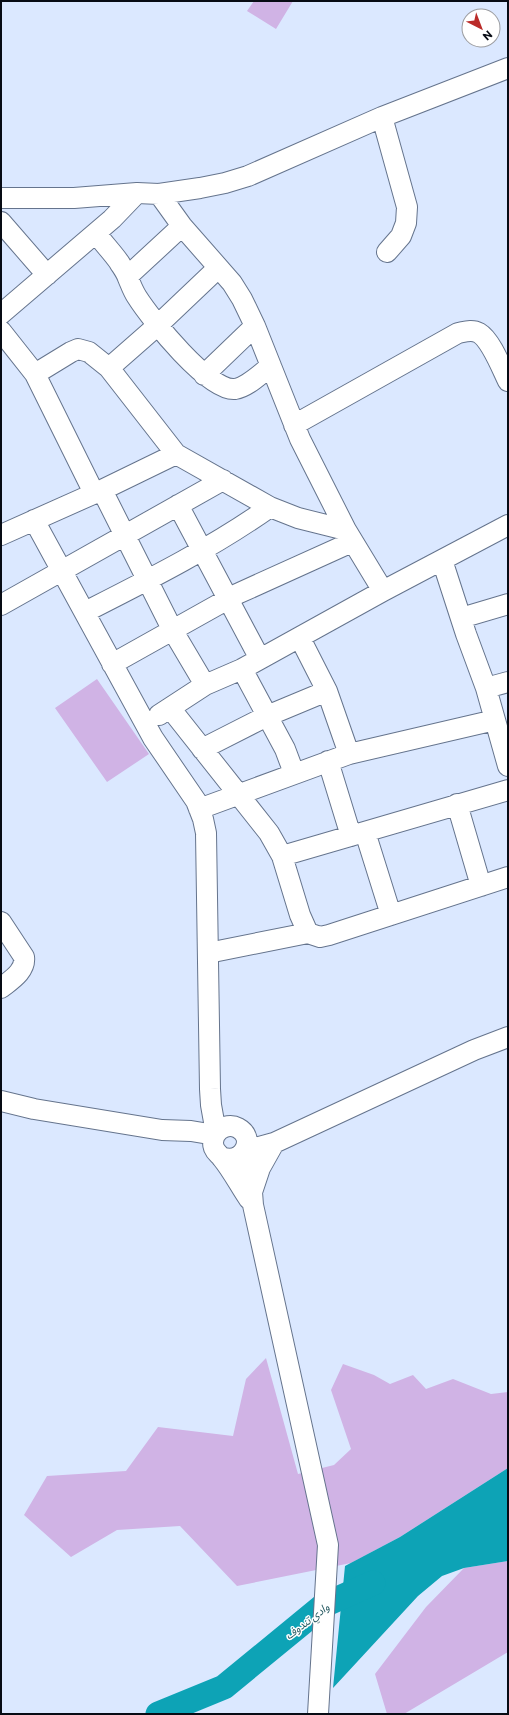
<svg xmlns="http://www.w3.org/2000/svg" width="509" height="1715" viewBox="0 0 509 1715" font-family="Commissioner,'Noto Sans Arabic',sans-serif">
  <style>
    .green { fill: #d0b3e5 }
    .water { fill: #0da3b6 }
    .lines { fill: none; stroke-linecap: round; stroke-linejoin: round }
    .river { stroke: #0da3b6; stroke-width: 25 }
    .minor-casing { stroke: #65748d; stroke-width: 22 }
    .minor { stroke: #fff; stroke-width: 20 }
    .labels { text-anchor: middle; stroke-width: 3; stroke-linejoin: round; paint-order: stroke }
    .water-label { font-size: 11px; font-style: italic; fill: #245860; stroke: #fff }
  </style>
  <rect width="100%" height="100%" fill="#dbe8ff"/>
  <!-- green -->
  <path class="green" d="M254 1H293L276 29 247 11Z
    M97 679 149 754 107 782 55 708Z
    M266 1358 298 1474 334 1465 351 1449 331 1390 343 1364 374 1375 390 1384 413 1375 426 1389 453 1379 491 1394 508 1392V1468L400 1537 351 1563 237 1586 180 1526 117 1530 71 1557 24 1515 47 1476 126 1471 158 1427 233 1436 246 1379Z
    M508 1561V1652L404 1714H387L375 1674 426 1607 464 1568Z"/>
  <!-- water -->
  <path class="water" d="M508 1468V1561L464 1568 442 1576 418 1596 333 1688 345 1566 400 1537Z"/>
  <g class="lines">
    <!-- river -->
    <path class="river" d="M158 1714 224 1687 324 1605 373 1583"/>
    <!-- minor casing -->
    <g class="minor-casing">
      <path id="minor" d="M382 117 407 207 406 223 401 236 387 252
        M159 194 182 226 232 283 242 299 255 326 300 439 346 530 383 591
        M1 198H74L137 193 159 194 200 188 225 183 248 176 382 117 508 68
        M1 222 47 275
        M96 233C103 243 112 252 119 262 122 267 126 272 128 278 131 285 133 291 137 297 151 319 209 392 235 389 248 387 261 373 271 366
        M128 276 182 226
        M1 314 112 219 137 193
        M1 331 35 374 94 493
        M109 368 158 325 218 268
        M35 374 71 352 78 349 89 352 109 368 176 454 270 507 298 518 346 530
        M204 375 255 326
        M294 425 458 333C464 332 472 329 479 333 491 340 502 369 508 381
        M102 490 173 631 205 685
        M178 505 260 659
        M34 520 153 738 196 801 203 819 206 833 210 1089 211 1105 216 1133
        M1 535 102 490 176 454
        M442 560 466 634 486 688 508 766
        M1 605 223 480
        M85 612C148 580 212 548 270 507
        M461 618 508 604
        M300 638 327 691 349 754
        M112 664 237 594 352 542
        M242 669 285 749 294 773
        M486 688 508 682
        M170 708 269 833 282 856 300 915 308 933 320 937 329 935 508 877
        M159 715 205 685 242 669 383 591 508 525
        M202 749 267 716 327 691
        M328 761 351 836
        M457 804 481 886
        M199 809 349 754 495 720
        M365 832 391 915
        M282 856 508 790
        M1 922 24 957C26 971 11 980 1 988
        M208 953 308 933
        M1 1101 34 1109 162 1130 191 1131 215 1135
        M244 1151 274 1143 474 1050 508 1037
        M242 1155 252 1192 253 1205 328 1545 318 1714
        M221 1157C243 1166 257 1138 238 1128 225 1121 209 1134 214 1148 216 1153 219 1154 222 1158 232 1170 240 1186 249 1199
        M252 1192 260 1168 274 1143"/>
    </g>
    <!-- minor -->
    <use href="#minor" class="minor"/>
  </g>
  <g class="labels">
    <!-- water labels -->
    <g class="water-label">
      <text transform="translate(307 1621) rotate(-37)" y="4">وادي تندوف</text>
    </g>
  </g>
  <!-- border -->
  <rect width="509" height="1715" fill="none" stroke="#070b14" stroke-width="4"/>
  <!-- north arrow -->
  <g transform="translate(481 28) rotate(138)"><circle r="19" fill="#ffffff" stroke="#9c9da1"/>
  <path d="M0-3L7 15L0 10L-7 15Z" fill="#ba2b29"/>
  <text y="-6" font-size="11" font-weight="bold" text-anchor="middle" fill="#070b14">N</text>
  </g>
</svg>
